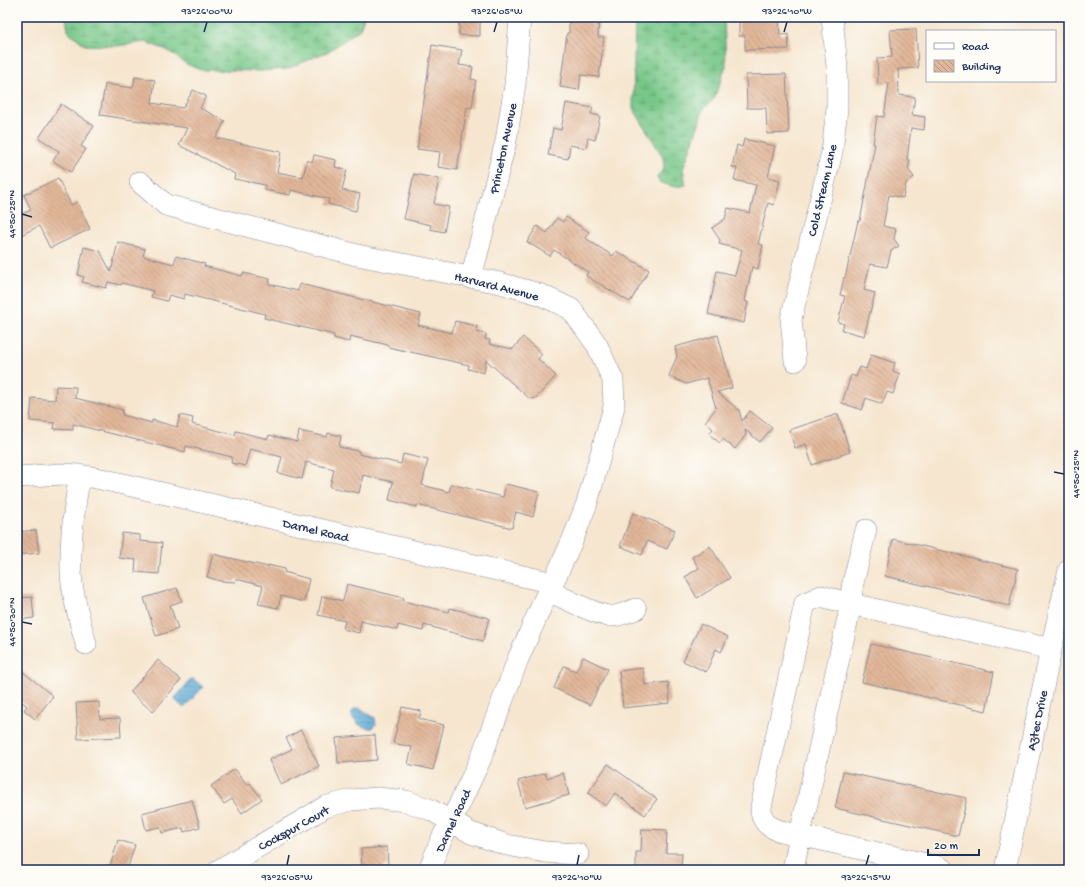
<svg xmlns="http://www.w3.org/2000/svg" width="1086" height="887" viewBox="0 0 1086 887" font-family="'Gochi Hand',sans-serif">
  <style>
    .wetland { fill: url(#wetland-marsh); stroke: #497b73 }
    .water { fill: url(#water-rules); stroke: #3a6c98 }
    .building { fill: url(#building-back-hatch) }
    .lines { fill: none; stroke-linecap: round; stroke-linejoin: round }
    .minor-casing { stroke: #888a96; stroke-width: 22 }
    .minor { stroke: #fff; stroke-width: 21 }
    .ticks { fill: none; stroke: #1b2f5e; stroke-width: 1.5 }
    .labels { text-anchor: middle; stroke-width: 3.5; stroke-linejoin: round; paint-order: stroke }
    .street-label { font-size: 13px; fill: #1b2f5e; stroke: #fdfcf7 }
    .neatline { fill: none; stroke: #1b2f5e; stroke-width: 1.5 }
    .ticks-label { font-size: 10px; text-anchor: middle; fill: #1b2f5e }
  </style>
  <defs>
    <pattern id="wetland-marsh" width="20" height="14" patternUnits="userSpaceOnUse"><rect width="20" height="14" fill="#77c788"/><path d="M1 5h8M5 5V1M11 12h8M15 12V8" fill="none" stroke="#61a272"/></pattern>
    <pattern id="water-rules" width="6" height="5" patternUnits="userSpaceOnUse"><rect width="6" height="5" fill="#59a9d3"/><path d="M0 2.5h6" fill="none" stroke="#498aae"/></pattern>
    <pattern id="building-back-hatch" width="6" height="6" patternUnits="userSpaceOnUse"><rect width="6" height="6" fill="#e2b799"/><path d="M-1 5l2 2M0 0l6 6M5-1l2 2" fill="none" stroke="#b69580"/></pattern>
  </defs>
  <rect width="100%" height="100%" fill="#fdfcf7"/>
  <filter id="ink" filterUnits="userSpaceOnUse"><feTurbulence type="fractalNoise" baseFrequency=".025" numOctaves="2"/><feDisplacementMap in="SourceGraphic" scale="8" xChannelSelector="R" yChannelSelector="G"/><feConvolveMatrix kernelMatrix="1 2 1 2 8 2 1 2 1" color-interpolation-filters="sRGB"/></filter>
  <filter id="wash" filterUnits="userSpaceOnUse"><feTurbulence type="fractalNoise" baseFrequency=".012" numOctaves="4" result="noise"/><feDisplacementMap in="SourceGraphic" scale="16" xChannelSelector="R" yChannelSelector="G"/><feGaussianBlur stdDeviation="0.9" result="paint"/><feColorMatrix in="noise" values="0 0 0 0 0 0 0 0 0 0 0 0 0 0 0 0 0 1.4 0 .05"/><feComposite in="paint" operator="in"/></filter>
  <g filter="url(#wash)">
    <rect width="100%" height="100%" fill="#f6e6cf"/>
    <!-- wetland -->
    <path class="wetland" d="M66 17H364L360 29 329 51 287 69 260 71 201 70 186 64 169 51 146 42 116 46 85 45 68 31Z
      M635 17H724L726 66 714 99 702 111 699 124 683 169 686 185 675 187 659 182 657 176 664 169 663 157 633 108Z"/>
    <!-- water -->
    <path class="water" d="M192 678 203 687 184 708 174 699Z
      M360 708 375 718 376 724 373 728C363 729 354 723 351 714L354 709Z"/>
    <g id="blocks">
      <!-- building -->
      <path class="building" d="M459 17H480V36L459 35Z
        M569 17H599L598 37H604L599 77 581 75 579 90 560 87 567 33H569Z
        M739 17H779L780 35 788 34 789 49 745 50V36H739Z
        M916 29 918 68 898 69 899 95 915 97 912 115 925 117 924 130 911 128 907 160H910L908 169 914 177 906 183 903 198 889 195 883 226 896 229 894 239 899 246 891 251 887 267 870 264 864 290 875 293 864 336 842 330 844 324 838 322 845 296 840 295 844 277 845 278 858 221H860L875 144H873L877 116 884 117 889 83 878 84 877 58 892 57 890 30Z
        M432 45 462 50 459 65 473 67 471 79 476 80 472 108 467 107 457 170 438 167 440 152 417 149Z
        M786 74 789 133 767 134 766 108H747L746 75Z
        M135 77 155 80 152 103 183 108 193 90 206 96 200 108 225 121 216 138 281 152 277 172 303 177 307 160 312 162 314 155 336 160 335 167 347 170 342 190 360 194 356 211 328 204 329 199 291 190 290 195 265 190V185L234 179 235 174 179 145 187 128 100 115 105 84 133 88Z
        M566 103 593 108 591 114 600 116 595 140 588 138 586 148 570 145 568 159 548 155 553 128 561 130Z
        M61 104 94 126 81 146 86 149 71 172 53 161 59 151 39 138Z
        M744 139 775 146 768 177 780 180 774 205 768 203 758 244 763 245 758 269 752 267 745 301 748 302 744 323 708 314 717 271 735 275 742 250 719 244 720 240 712 228 725 219 728 208 750 213 756 185 734 180 737 168 732 167 737 145 742 147Z
        M414 174 439 179 434 204 449 207 444 232 430 229 431 225 404 219Z
        M58 178 71 205 77 202 90 229 50 248 39 226 17 237V216L31 210 24 195Z
        M566 217 589 232 585 238 613 256 616 251 649 270 630 302 586 276 588 272 554 250 550 256 527 242 537 226 547 233 557 218 563 222Z
        M118 242 145 249 143 256 174 264 176 256 205 264 204 266 242 276 243 273 270 279 269 284 298 291 300 284 421 314 418 325 452 333 455 321 477 326 476 332 486 334 485 339 490 340 489 344 513 349 523 337 542 354 538 359 556 376 536 398 530 399 486 360 484 373 468 369 469 365 388 347V345L350 336 349 342 334 338V335L264 318 265 314 185 294 184 299 169 295 167 301 151 297 153 291 122 283 121 285 108 282 106 288 82 282 84 277 78 275 84 247 100 251 111 272Z
        M718 335 732 388 717 392 739 410 742 421 750 411 772 428 760 442 745 430 746 435 735 449 723 439 720 443 709 434 713 429 705 422 716 408 707 378 686 384 669 376 677 356 675 347Z
        M871 355 895 363 893 371 900 374 893 394 887 392 882 404 866 398 862 410 842 403 851 375 856 377 860 367 866 369Z
        M56 386 76 387 75 398 123 410 122 415 152 423V420L177 427 180 415 193 418 192 424 235 435 236 431 268 439 269 435 297 442 299 431 327 437 328 433 341 436 339 447 359 451V454L401 464 403 454 428 460 422 485 449 492 451 484 503 497 506 484 539 492 533 517 516 512 512 528 417 505V507L389 500 393 482 363 475 359 493 330 487 334 469 306 462 302 479 278 473 282 457 250 449 245 466 231 463 232 457 186 446 185 452 73 424V430L54 429 55 423 30 421 32 398 55 400Z
        M838 414 850 452 812 465 806 444 795 448 789 430Z
        M633 513 675 530 667 549 647 541 642 555 620 546Z
        M36 530 39 553 17 555V532Z
        M122 533 140 535V541L162 543 159 574 135 572 136 560 119 558Z
        M893 539 1018 569 1009 606 885 576Z
        M710 546 730 578 697 598 685 577 699 568 692 557Z
        M213 554 268 567V565L285 569 284 572 309 579 304 602 281 596 278 608 258 604 263 586 236 579 235 582 220 581 207 577Z
        M347 584 404 598 403 601 449 612 450 608 489 618 483 641 424 625 423 631 398 625 397 630 361 621 359 633 343 629 345 621 318 615 322 596 343 601Z
        M177 588 182 601 170 605 178 629 156 636 144 598Z
        M32 597 34 618 17 620V598Z
        M701 624 728 637 721 652 716 649 706 672 683 661Z
        M871 644 994 672 986 711 862 682Z
        M583 657 608 669 590 705 554 688 564 666 576 671Z
        M158 660 181 680 153 712 130 692Z
        M17 667 53 696 35 719 24 710 27 706 17 698Z
        M643 668 645 685 668 682 670 703 623 708 619 671Z
        M99 702 100 719 120 718 121 737 78 739 76 703Z
        M402 707 421 711 419 719 444 725 433 770 408 764 412 747 393 743Z
        M301 730 319 766 281 785 269 760 292 749 286 738Z
        M375 735 377 760 338 763 336 738Z
        M608 764 657 799 645 815 615 793 606 806 588 793Z
        M235 769 247 785 250 783 262 799 242 813 232 799 224 804 211 786Z
        M843 772 967 798 958 836 835 808Z
        M545 773 547 778 563 773 569 795 525 807 518 781Z
        M192 800 200 827 184 832 183 828 162 833 160 827 146 830 142 813Z
        M642 829 667 830 666 853H682L681 870H636V852H641Z
        M118 840 135 845 127 870H109Z
        M387 847 388 865 384 866V870H362L361 849Z"/>
    </g>
  </g>
  <g filter="url(#ink)">
    <use href="#blocks" fill-opacity="0" stroke="#888a96" stroke-width="1"/>
    <g class="lines">
      <!-- minor casing -->
      <g class="minor-casing">
        <path id="minor" d="M140 182 166 205 357 255 500 283 539 294 571 309 597 345 613 380 614 407 587 503 573 539 553 583 548 591 518 659 481 758 459 805 441 840 429 870
          M471 278 506 141 515 85 520 17
          M795 361 791 319 832 152 837 108V67L832 17
          M80 475C74 507 70 540 71 572 72 596 80 621 86 644
          M17 477 61 474 80 475 101 479 553 583
          M548 591C563 597 593 614 609 616 618 617 627 612 636 609
          M219 870 325 807 351 800 378 798 406 801 431 810 471 833 507 845 545 852 578 854
          M793 870 800 835C782 831 761 831 761 807L805 603 821 596 851 604 852 587 866 530
          M944 870 939 867 800 835 851 604 1051 649
          M1005 870 1051 649 1069 570"/>
      </g>
      <!-- minor -->
      <use href="#minor" class="minor"/>
    </g>
  </g>
  <!-- ticks -->
  <path class="ticks" d="M204 32 207 22M494 32 497 22M784 32 787 22M22 214 32 217M1054 472 1064 474M22 622 32 624M287 865 289 855M577 865 579 855M866 865 869 855"/>
  <g class="labels">
    <!-- street labels -->
    <g class="street-label">
      <text transform="translate(502 148) rotate(-78)" y="5">Princeton Avenue</text>
      <text transform="translate(821 190) rotate(-77)" y="5">Cold Stream Lane</text>
      <text transform="translate(497 285) rotate(14)" y="5">Harvard Avenue</text>
      <text transform="translate(316 529) rotate(13)" y="5">Darnel Road</text>
      <text transform="translate(1036 720) rotate(-78)" y="5">Aztec Drive</text>
      <text transform="translate(452 820) rotate(-65)" y="5">Darnel Road</text>
      <text transform="translate(293 827) rotate(-29)" y="5">Cockspur Court</text>
    </g>
  </g>
  <!-- margin -->
  <rect width="1086" height="887" fill="none" stroke="#fdfcf7" stroke-width="44"/>
  <!-- legend -->
  <rect x="926" y="30" width="130" height="52" fill="#fdfcf7" stroke="#a3aaba"/>
  <rect x="934" y="43" width="20" height="6" fill="#ffffff" stroke="#a3aaba"/>
  <text x="962" y="50" font-size="12" fill="#1b2f5e">Road</text>
  <rect x="934" y="60" width="20" height="12" fill="url(#building-back-hatch)" stroke="#a3aaba"/>
  <text x="962" y="70" font-size="12" fill="#1b2f5e">Building</text>
  <!-- scale -->
  <path d="M928 849v6h51v-6" fill="none" stroke="#1b2f5e" stroke-width="2"/>
  <text x="934" y="849" font-size="12" fill="#1b2f5e" stroke="#fdfcf7" stroke-width="3" paint-order="stroke">20 m</text>
  <rect x="22" y="22" width="1042" height="843" class="neatline"/>
  <g class="ticks-label">
    <text x="207" y="14">93°26'00"W</text>
    <text x="497" y="14">93°26'05"W</text>
    <text x="787" y="14">93°26'10"W</text>
    <text transform="translate(11 214) rotate(-90)" y="4">44°50'25"N</text>
    <text transform="translate(1075 474) rotate(-90)" y="4">44°50'25"N</text>
    <text transform="translate(11 622) rotate(-90)" y="4">44°50'30"N</text>
    <text x="287" y="880">93°26'05"W</text>
    <text x="577" y="880">93°26'10"W</text>
    <text x="866" y="880">93°26'15"W</text>
  </g>
</svg>
